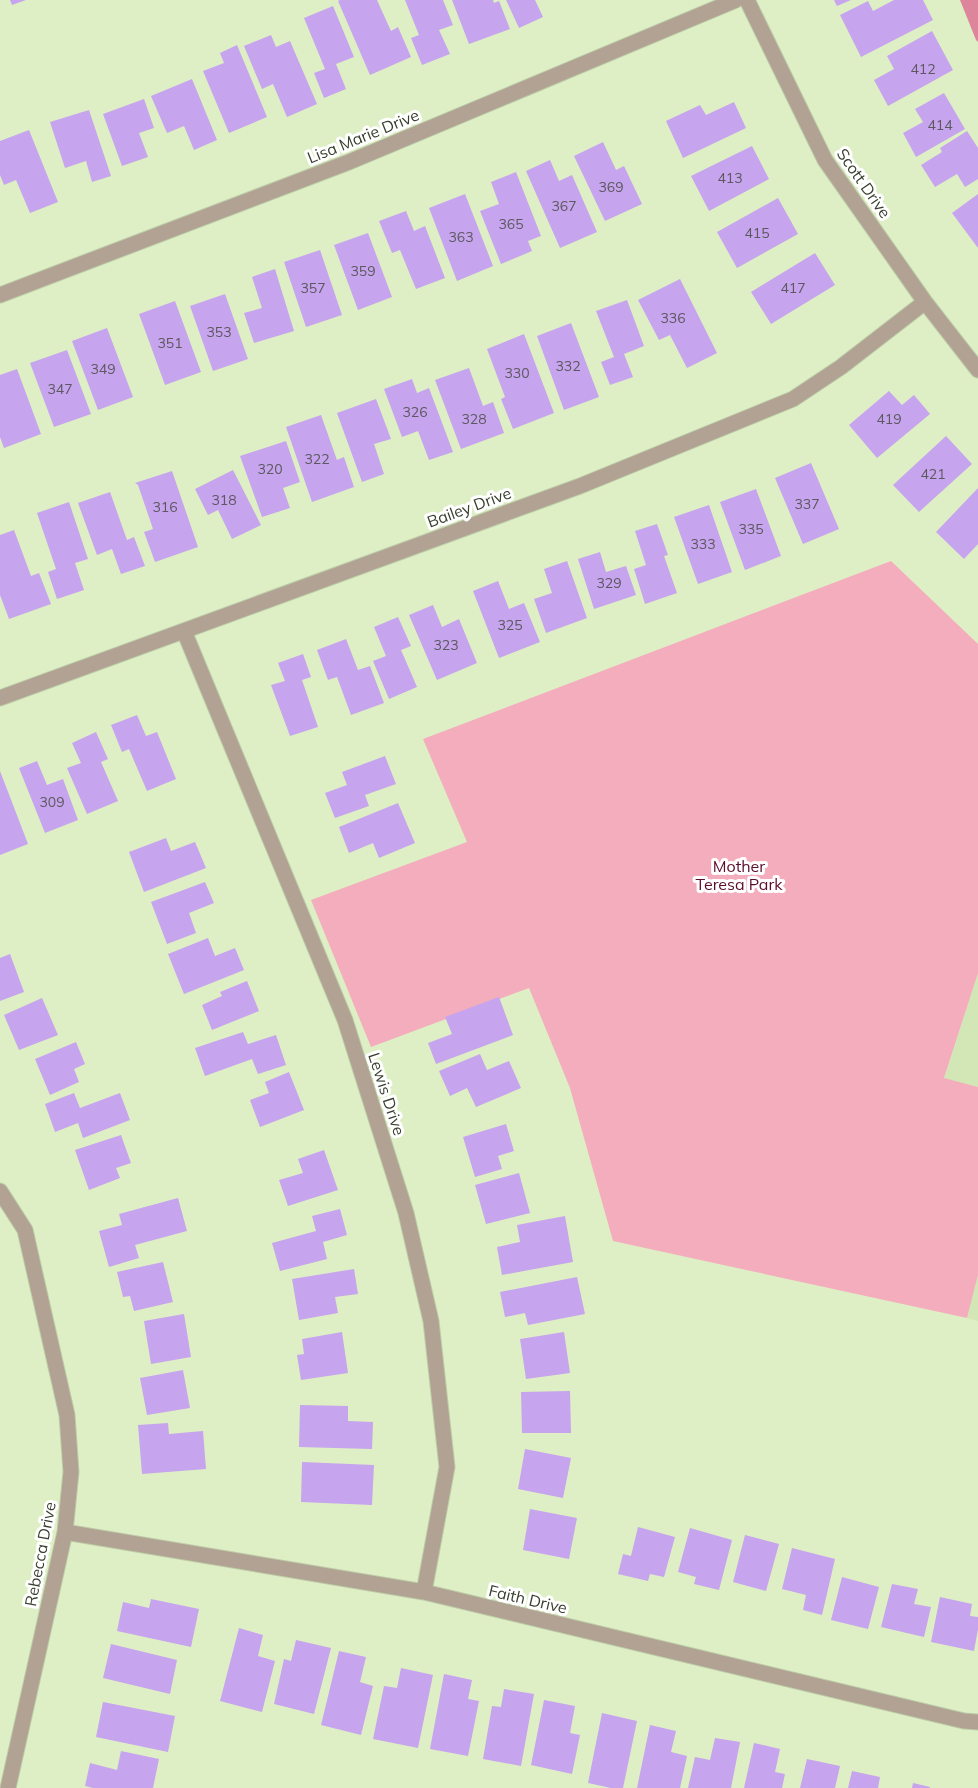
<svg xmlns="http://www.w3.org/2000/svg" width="978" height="1788" viewBox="0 0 978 1788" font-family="Mulish,sans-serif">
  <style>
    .built { fill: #d3e7b6 }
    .green { fill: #f4adbc }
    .forest { fill: #dd859a }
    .building { fill: #c6a4ee }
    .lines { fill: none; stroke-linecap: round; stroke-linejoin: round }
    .minor-casing { stroke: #bdcca7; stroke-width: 17 }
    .minor { stroke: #b1a294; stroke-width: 15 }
    .labels { text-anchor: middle; stroke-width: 6; stroke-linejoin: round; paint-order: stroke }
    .number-label { font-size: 14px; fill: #5c585e }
    .street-label { font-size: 16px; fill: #383f2e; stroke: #fff }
    .park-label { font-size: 16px; fill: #5c0d2a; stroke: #fff }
  </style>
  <rect width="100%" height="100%" fill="#deefc5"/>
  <!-- built -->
  <path class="built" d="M978 973V1087L944 1079Z
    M978 1275V1321L967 1318Z"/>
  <!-- green -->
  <path class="green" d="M891 561 978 644V973L944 1078 978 1087V1275L967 1318 613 1241 570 1088 529 988 371 1047 311 900 467 842 423 739Z"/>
  <!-- forest -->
  <path class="forest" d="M960 0H978V42L976 40Z"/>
  <!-- building -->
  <path class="building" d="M10 0H26L12 5Z
    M340 0H377L391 31 398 27 411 57 370 75 338 1Z
    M405 0H443L453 25 439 30 450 54 422 65 411 38 419 35Z
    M452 0H493L494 3 499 1 510 29 469 44Z
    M506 0H535L543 17 519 28Z
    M834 0H851L837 6Z
    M894 0H923L933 20 861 57 840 15 868 1 873 11Z
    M333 6 354 57 336 64 346 89 324 98 314 73 325 69 304 18Z
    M932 31 953 70 888 106 874 80 894 69 887 56Z
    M271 35 276 47 290 41 317 104 287 117 273 84 262 89 244 46Z
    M237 45 267 117 229 133 203 71 224 63 220 53Z
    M192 79 217 140 194 150 184 126 167 133 151 96Z
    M944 93 965 129 916 157 903 133 923 122 915 109Z
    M144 99 154 128 139 133 148 157 122 166 103 114Z
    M734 102 746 128 683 158 666 121 700 105 706 115Z
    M89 110 111 176 92 182 86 161 65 168 50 122Z
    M29 130 58 202 30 213 16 180 4 185 0 175V141Z
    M967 131 978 148V179L965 187 957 174 935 187 921 165 942 152 940 148Z
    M603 142 616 170 624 166 642 204 605 221 574 156Z
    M752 146 769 179 709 211 691 176Z
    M550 160 559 181 572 175 597 232 560 248 526 171Z
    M516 172 541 236 528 241 532 251 501 264 480 211 499 204 491 182Z
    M465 194 493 266 457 281 429 208Z
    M978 194V248L952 213Z
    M778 198 798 234 737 268 717 232Z
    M406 211 414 231 425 226 445 278 416 289 400 250 392 253 379 221Z
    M368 233 392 297 358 310 334 245Z
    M320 250 342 315 306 327 284 262Z
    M815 253 835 285 771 324 751 292Z
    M275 269 294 331 254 343 244 313 262 308 252 277Z
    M680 279 717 353 687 368 670 335 659 340 638 300Z
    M225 294 248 359 213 371 190 306Z
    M627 300 644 346 624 354 633 377 610 385 601 362 614 357 596 311Z
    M175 301 201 372 165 385 139 314Z
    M571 323 599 397 564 410 537 336Z
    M107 328 133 397 98 410 72 341Z
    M524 334 554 413 513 429 501 399 505 397 487 349Z
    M67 350 91 414 54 427 30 363Z
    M469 368 483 406 493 402 504 433 461 449 435 380Z
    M17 369 41 434 4 448 0 437V375Z
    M412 379 417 393 429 388 453 452 429 460 418 431 402 437 384 389Z
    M889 391 902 405 914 395 930 414 877 458 849 425Z
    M376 399 391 439 374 444 384 474 362 482 337 413Z
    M321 415 337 460 344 457 354 487 312 502 286 427Z
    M946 436 972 464 919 512 893 485Z
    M286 441 300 482 283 488 290 508 262 517 240 456Z
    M811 463 839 529 803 544 775 478Z
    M233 470 261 525 232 539 218 510 208 515 195 489Z
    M172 471 198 547 155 562 144 532 153 529 138 485 135 483Z
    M978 488V544L964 559 936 532Z
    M756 489 781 556 745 570 720 502Z
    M110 492 127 540 134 537 145 566 121 574 112 549 97 555 78 503Z
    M69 502 88 559 75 563 84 590 57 599 48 572 56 569 37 513Z
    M709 505 732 572 698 584 674 517Z
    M657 524 668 555 664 556 677 593 645 604 634 569 646 565 635 531Z
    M14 530 31 576 39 573 51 604 9 619 0 595V535Z
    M600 552 606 572 626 566 636 595 594 609 578 559Z
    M567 561 587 618 546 633 534 599 552 593 544 569Z
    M498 581 509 609 524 603 540 642 499 658 473 591Z
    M433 605 442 627 459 619 477 663 437 680 409 615Z
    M398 617 411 646 401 650 417 687 389 699 373 661 386 656 374 627Z
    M346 639 358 670 370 666 384 703 351 715 337 677 328 680 317 650Z
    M303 654 311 677 302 680 318 727 290 736 271 685 285 681 278 663Z
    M137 715 146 736 157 732 176 779 147 791 129 749 122 752 111 725Z
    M96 732 108 759 101 762 118 801 87 814 67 768 81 763 72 743Z
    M385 756 396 784 365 795 369 806 335 818 325 793 347 785 342 772Z
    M37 761 47 785 63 779 78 820 45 833 19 768Z
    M0 771 28 844 0 855Z
    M398 803 415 843 379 858 373 843 349 853 339 827Z
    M166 838 171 851 195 842 206 868 144 892 129 852Z
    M205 882 214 903 189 913 196 933 167 944 151 902Z
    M208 938 215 956 235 948 244 970 184 994 168 954Z
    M10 954 24 992 0 1001V958Z
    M247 981 259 1011 212 1030 202 1005 222 996 220 992Z
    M499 997 513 1035 436 1064 428 1043 452 1034 445 1017Z
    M42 998 58 1035 19 1050 4 1015Z
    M243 1032 248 1044 276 1035 286 1065 258 1074 252 1059 205 1076 195 1048Z
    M76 1042 85 1064 74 1069 79 1082 50 1095 35 1059Z
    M480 1054 487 1070 509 1061 521 1088 476 1107 467 1088 450 1096 439 1071Z
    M289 1072 304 1110 260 1127 250 1100 269 1093 265 1082Z
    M74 1093 80 1108 120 1093 130 1120 83 1138 78 1123 55 1132 45 1104Z
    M506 1124 514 1151 498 1156 502 1169 475 1177 463 1137Z
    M121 1135 131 1163 116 1168 120 1178 89 1190 75 1150Z
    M324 1150 338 1190 288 1206 279 1180 303 1173 298 1159Z
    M519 1173 530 1213 486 1224 475 1185Z
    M178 1198 187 1231 135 1245 139 1258 109 1267 99 1231 122 1225 119 1214Z
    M340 1209 347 1235 323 1242 327 1259 280 1271 272 1243 316 1231 312 1216Z
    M565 1216 573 1262 502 1275 497 1247 520 1242 517 1225Z
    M163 1262 173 1302 134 1311 130 1296 123 1297 117 1272Z
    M354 1269 358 1294 335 1297 338 1313 299 1320 292 1279Z
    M577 1277 585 1314 528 1325 525 1313 505 1317 500 1292Z
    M184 1314 191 1357 151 1364 144 1321Z
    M342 1332 348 1373 301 1380 297 1355 304 1354 302 1339Z
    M564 1332 570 1373 526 1379 520 1339Z
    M183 1370 190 1408 147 1415 140 1378Z
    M570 1391 571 1433H522L521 1392Z
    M300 1405 348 1406V1421L373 1422 372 1449 299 1447Z
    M168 1423 169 1434 203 1431 206 1469 142 1474 138 1425Z
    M525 1449 571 1458 563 1498 518 1489Z
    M302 1462 374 1465 372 1505 301 1502Z
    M530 1509 577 1518 569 1559 523 1550Z
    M638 1527 675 1537 664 1577 650 1574 648 1581 618 1574 623 1554 631 1556Z
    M690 1528 732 1540 719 1590 694 1584 696 1577 678 1572Z
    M745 1535 779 1544 766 1591 733 1582Z
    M792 1548 835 1559 822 1615 803 1610 806 1595 782 1589Z
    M842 1577 879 1587 868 1629 831 1620Z
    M892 1584 918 1589 914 1604 931 1607 924 1637 881 1627Z
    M940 1597 972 1604 970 1616 978 1617V1629L974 1651 931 1642Z
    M151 1599 199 1609 191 1647 117 1631 123 1602 149 1608Z
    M239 1628 263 1635 258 1656 275 1661 262 1712 220 1701Z
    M296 1640 331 1648 314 1714 274 1704 284 1659 291 1661Z
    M111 1644 177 1660 170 1694 103 1678Z
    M339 1651 366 1657 360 1682 373 1686 361 1735 321 1725Z
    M401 1668 433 1675 418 1748 373 1739 384 1686 397 1688Z
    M444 1674 472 1680 468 1699 479 1701 468 1756 430 1749Z
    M504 1689 534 1694 521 1766 483 1759 492 1706 501 1707Z
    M544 1700 575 1706 570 1733 580 1735 572 1774 531 1765Z
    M103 1702 175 1716 168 1752 96 1737Z
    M602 1713 637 1721 623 1788H611L588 1783Z
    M650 1725 676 1731 671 1752 687 1756 680 1788H637Z
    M715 1738 740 1742 731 1788H688L695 1757 710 1760Z
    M754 1743 780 1749 775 1772 785 1774 782 1788H744Z
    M121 1751 159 1759 153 1788H93L85 1786 90 1763 117 1770Z
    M807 1759 840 1766 835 1788H800Z
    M852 1771 880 1777 878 1788H848Z
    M913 1783 930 1787V1788H912Z"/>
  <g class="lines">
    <!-- minor casing -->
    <g class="minor-casing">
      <path id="minor" d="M747 0 825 160 925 302 978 370
        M0 295 349 162 736 0
        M184 631 345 1020 406 1213 431 1321 447 1467 424 1592
        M0 698 580 486 793 399 841 367 925 302
        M0 1191 25 1230 67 1415 71 1472 65 1532 8 1788
        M65 1532 424 1592 964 1721 978 1722"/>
    </g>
    <!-- minor -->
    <use href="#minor" class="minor"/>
  </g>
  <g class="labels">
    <!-- number labels -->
    <g class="number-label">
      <text x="923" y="74">412</text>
      <text x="940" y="130">414</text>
      <text x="730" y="183">413</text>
      <text x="611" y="192">369</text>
      <text x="564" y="211">367</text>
      <text x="511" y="229">365</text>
      <text x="757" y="238">415</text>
      <text x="461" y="242">363</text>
      <text x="363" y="276">359</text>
      <text x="313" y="293">357</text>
      <text x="793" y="293">417</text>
      <text x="673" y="323">336</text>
      <text x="219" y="337">353</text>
      <text x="170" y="348">351</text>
      <text x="568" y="371">332</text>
      <text x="103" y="374">349</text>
      <text x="517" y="378">330</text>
      <text x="60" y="394">347</text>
      <text x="415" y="417">326</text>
      <text x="474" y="424">328</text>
      <text x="889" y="424">419</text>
      <text x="317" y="464">322</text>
      <text x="270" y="474">320</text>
      <text x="933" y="479">421</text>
      <text x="224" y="505">318</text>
      <text x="807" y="509">337</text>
      <text x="165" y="512">316</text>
      <text x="751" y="534">335</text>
      <text x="703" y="549">333</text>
      <text x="609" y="588">329</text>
      <text x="510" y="630">325</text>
      <text x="446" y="650">323</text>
      <text x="52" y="807">309</text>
    </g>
    <!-- street labels -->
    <g class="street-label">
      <text transform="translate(363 136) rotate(-22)" y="6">Lisa Marie Drive</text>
      <text transform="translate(864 183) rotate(55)" y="6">Scott Drive</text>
      <text transform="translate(469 507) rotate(-20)" y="6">Bailey Drive</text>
      <text transform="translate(387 1094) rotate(72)" y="6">Lewis Drive</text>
      <text transform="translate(40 1554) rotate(-79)" y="6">Rebecca Drive</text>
      <text transform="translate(528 1599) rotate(13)" y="6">Faith Drive</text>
    </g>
    <!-- park labels -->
    <g class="park-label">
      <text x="739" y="872">Mother<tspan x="739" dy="18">Teresa Park</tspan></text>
    </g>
  </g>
</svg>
